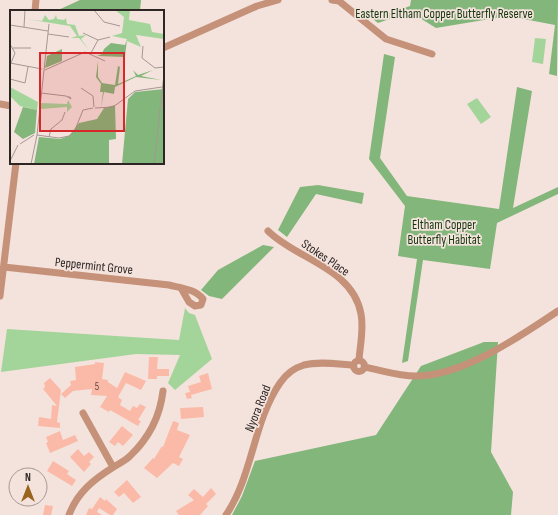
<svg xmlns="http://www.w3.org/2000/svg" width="558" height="515" viewBox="0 0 558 515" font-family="'Sofia Sans Condensed',sans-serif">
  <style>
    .green { fill: #a3d59a }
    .forest { fill: #83b67a }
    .building { fill: #fbbaa8 }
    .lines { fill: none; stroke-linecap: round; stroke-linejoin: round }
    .minor { stroke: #c59179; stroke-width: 7 }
    .labels { text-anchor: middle; stroke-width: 3.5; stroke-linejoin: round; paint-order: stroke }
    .number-label { font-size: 11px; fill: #604b45 }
    .park-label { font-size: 13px; fill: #13360c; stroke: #f4e3dd }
    .street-label { font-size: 13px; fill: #2d2624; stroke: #f4e3dd }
    .inset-road { fill: none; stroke: #a49793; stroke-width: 1 }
    .view { fill: #d62828; fill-opacity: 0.15; stroke: #d62828; stroke-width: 2 }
    .inset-edge { fill: none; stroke: #2d2624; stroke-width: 2 }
  </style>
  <rect width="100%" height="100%" fill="#f4e3dd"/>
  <!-- green -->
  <path class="green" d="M535 38 546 39 543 64 532 62Z
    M477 98 491 117 481 124 467 104Z
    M185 308 189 313 195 315 212 359 175 390 168 383 180 355 136 354 1 372 7 329 179 340Z"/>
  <!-- forest -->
  <path class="forest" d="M80 0H141L140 11H56Z
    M411 0H558L557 76 549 74 555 25 508 16 436 28 410 12 378 23 373 19 410 6Z
    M384 54 395 57 380 158 407 196 499 209 517 87 532 91 513 208 558 187V194L497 223 490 269 423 260 408 361 402 363 417 259 398 256 405 206 369 159Z
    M318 185 364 193 362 204 316 194 287 237 278 230 300 187Z
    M263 245 274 247 222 299 209 296 201 290 218 270Z
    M484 342H498L491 452 513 492 511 515H232L242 496 255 461 376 435 421 366Z"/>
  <!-- building -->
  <path class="building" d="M149 357H158L157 369H169V376H157V379H148Z
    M95 362 104 363 102 379 108 380V382L117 388 125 372 146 381 141 390 126 383 118 397 122 400 120 405 130 411 133 406 137 408 140 404 146 407 138 420 141 421 138 426 110 410 109 412 100 407 107 396 91 395 92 389 73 391 65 398 61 394 71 385 70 381 76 380 75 367 95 364Z
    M208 373 212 389 191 395 192 398 187 399 185 393 190 392 188 386 201 382 199 376Z
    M50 378 61 390 57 422 60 423V428L38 426 39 417 51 419 52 405 57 406 43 389 45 387 44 383Z
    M203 407 204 417 181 419 180 408Z
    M173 421 179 423 177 430 190 435 179 457 183 459 179 466 173 463 157 478 144 468 153 458 154 459 162 446 163 447Z
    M122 426 133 435 123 446 118 442 115 446 109 442Z
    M60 431 63 440 75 435 78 441 50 453 46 443 48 442 46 437Z
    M78 449 84 456 89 452 94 457 89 462 91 464 84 472 70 457Z
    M53 461 69 471 67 474 76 480 72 486 47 471Z
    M127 480 141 497 133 503 124 493 119 497 114 492Z
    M211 488 216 494 206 504 208 506 200 515H179L176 511 194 500 188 495 194 489 203 497Z
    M100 497 105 501 106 499 117 509 113 515H110L99 508 97 512 102 515H86L89 508 92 509Z
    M45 505 53 506 51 515H43Z"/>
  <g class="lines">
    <!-- minor -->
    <path class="minor" d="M332 0 339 1 386 39 432 54
      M35 11 36 0
      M163 48 257 6 278 0
      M0 104 11 106
      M268 231C296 259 353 268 361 314 364 329 360 346 359 360
      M4 267 169 285C181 288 195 289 203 299L201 305 195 306 189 302 181 288
      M0 296 16 163
      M353.5 366a5.5 5.5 0 1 1 11 0a5.5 5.5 0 1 1-11 0Z
      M364 367C381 370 401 377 418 376 465 375 520 336 558 311
      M83 413 113 467
      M69 515C77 493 93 480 112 468 118 464 125 461 130 456 149 438 160 417 163 391
      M226 515C253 475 253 422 280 383 286 374 294 368 304 365 319 361 337 364 353 365"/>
  </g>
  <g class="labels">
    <!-- number labels -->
    <g class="number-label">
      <text x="97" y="390">5</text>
    </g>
    <!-- park labels -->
    <g class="park-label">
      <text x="444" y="18">Eastern Eltham Copper Butterfly Reserve</text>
      <text x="444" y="229">Eltham Copper<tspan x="444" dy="15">Butterfly Habitat</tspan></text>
    </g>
    <!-- street labels -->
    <g class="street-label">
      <text transform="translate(326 257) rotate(34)" y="5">Stokes Place</text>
      <text transform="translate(94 265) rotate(6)" y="5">Peppermint Grove</text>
      <text transform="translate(257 408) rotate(-68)" y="5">Nyora Road</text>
    </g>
  </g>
  <!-- overview -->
  <g transform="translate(10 10)">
    <rect width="154" height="154" fill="#f4e3dd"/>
    <path d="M105 0H120L119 10 140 14 142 22 154 24V29L126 25 131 37 117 31V29L102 26 112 23 114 7ZM35 5 39 10 44 9 46 5 47 9 54 10 56 8 57 14 65 15 69 26 76 25 71 29 79 40 69 28H61L67 26 60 16 16 9 32 11ZM0 77 28 92 27 100 10 96 0 86ZM58 90 62 97 57 102V97L31 99V93L57 94Z" fill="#a3d59a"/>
    <path d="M117 29 114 55V47L87 46 92 44 94 39 101 33 115 35ZM52 39V51L35 58 37 46ZM88 51V67L92 73 105 75 108 56 110 57 108 74 126 66 123 60 128 65 143 60 131 66 151 70 126 67 105 77 104 84 94 82 91 98 93 82H90L91 74 86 67ZM154 79V154H112L118 89 125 82ZM105 95 106 129 99 130V154H24L29 127 50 129 59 126 69 113 87 109 94 98ZM13 97 27 100 25 123 13 129 4 122Z" fill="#83b67a"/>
    <path class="inset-road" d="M84 0 94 12 110 16M0 15 38 21M14 17 15 0M73 23 88 30M38 24 59 27M0 34 5 43 1 53M133 36 132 48 145 58 154 57M3 38H21M81 43 88 30 100 27M0 53 32 59M35 60 75 42 95 51M0 69 15 73 18 57M71 78 83 86 84 97M31 83 56 86 58 87H60L61 89 58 87M85 98 103 97 125 81 152 77M27 125 49 128 59 126 65 120 73 100 83 98M39 127 41 119 52 110 55 102M10 134 24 125M0 151 8 135M21 154 27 125 39 14M144 154 154 64"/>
    <path class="view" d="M30 43H114V121H30Z"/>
    <rect width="154" height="154" class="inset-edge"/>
  </g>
  <!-- north arrow -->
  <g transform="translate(28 487)"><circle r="19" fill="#f4e3dd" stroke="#a49793"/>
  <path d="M0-3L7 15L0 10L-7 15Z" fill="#9b641e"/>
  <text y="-6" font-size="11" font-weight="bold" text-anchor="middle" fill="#2d2624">N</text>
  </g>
</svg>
